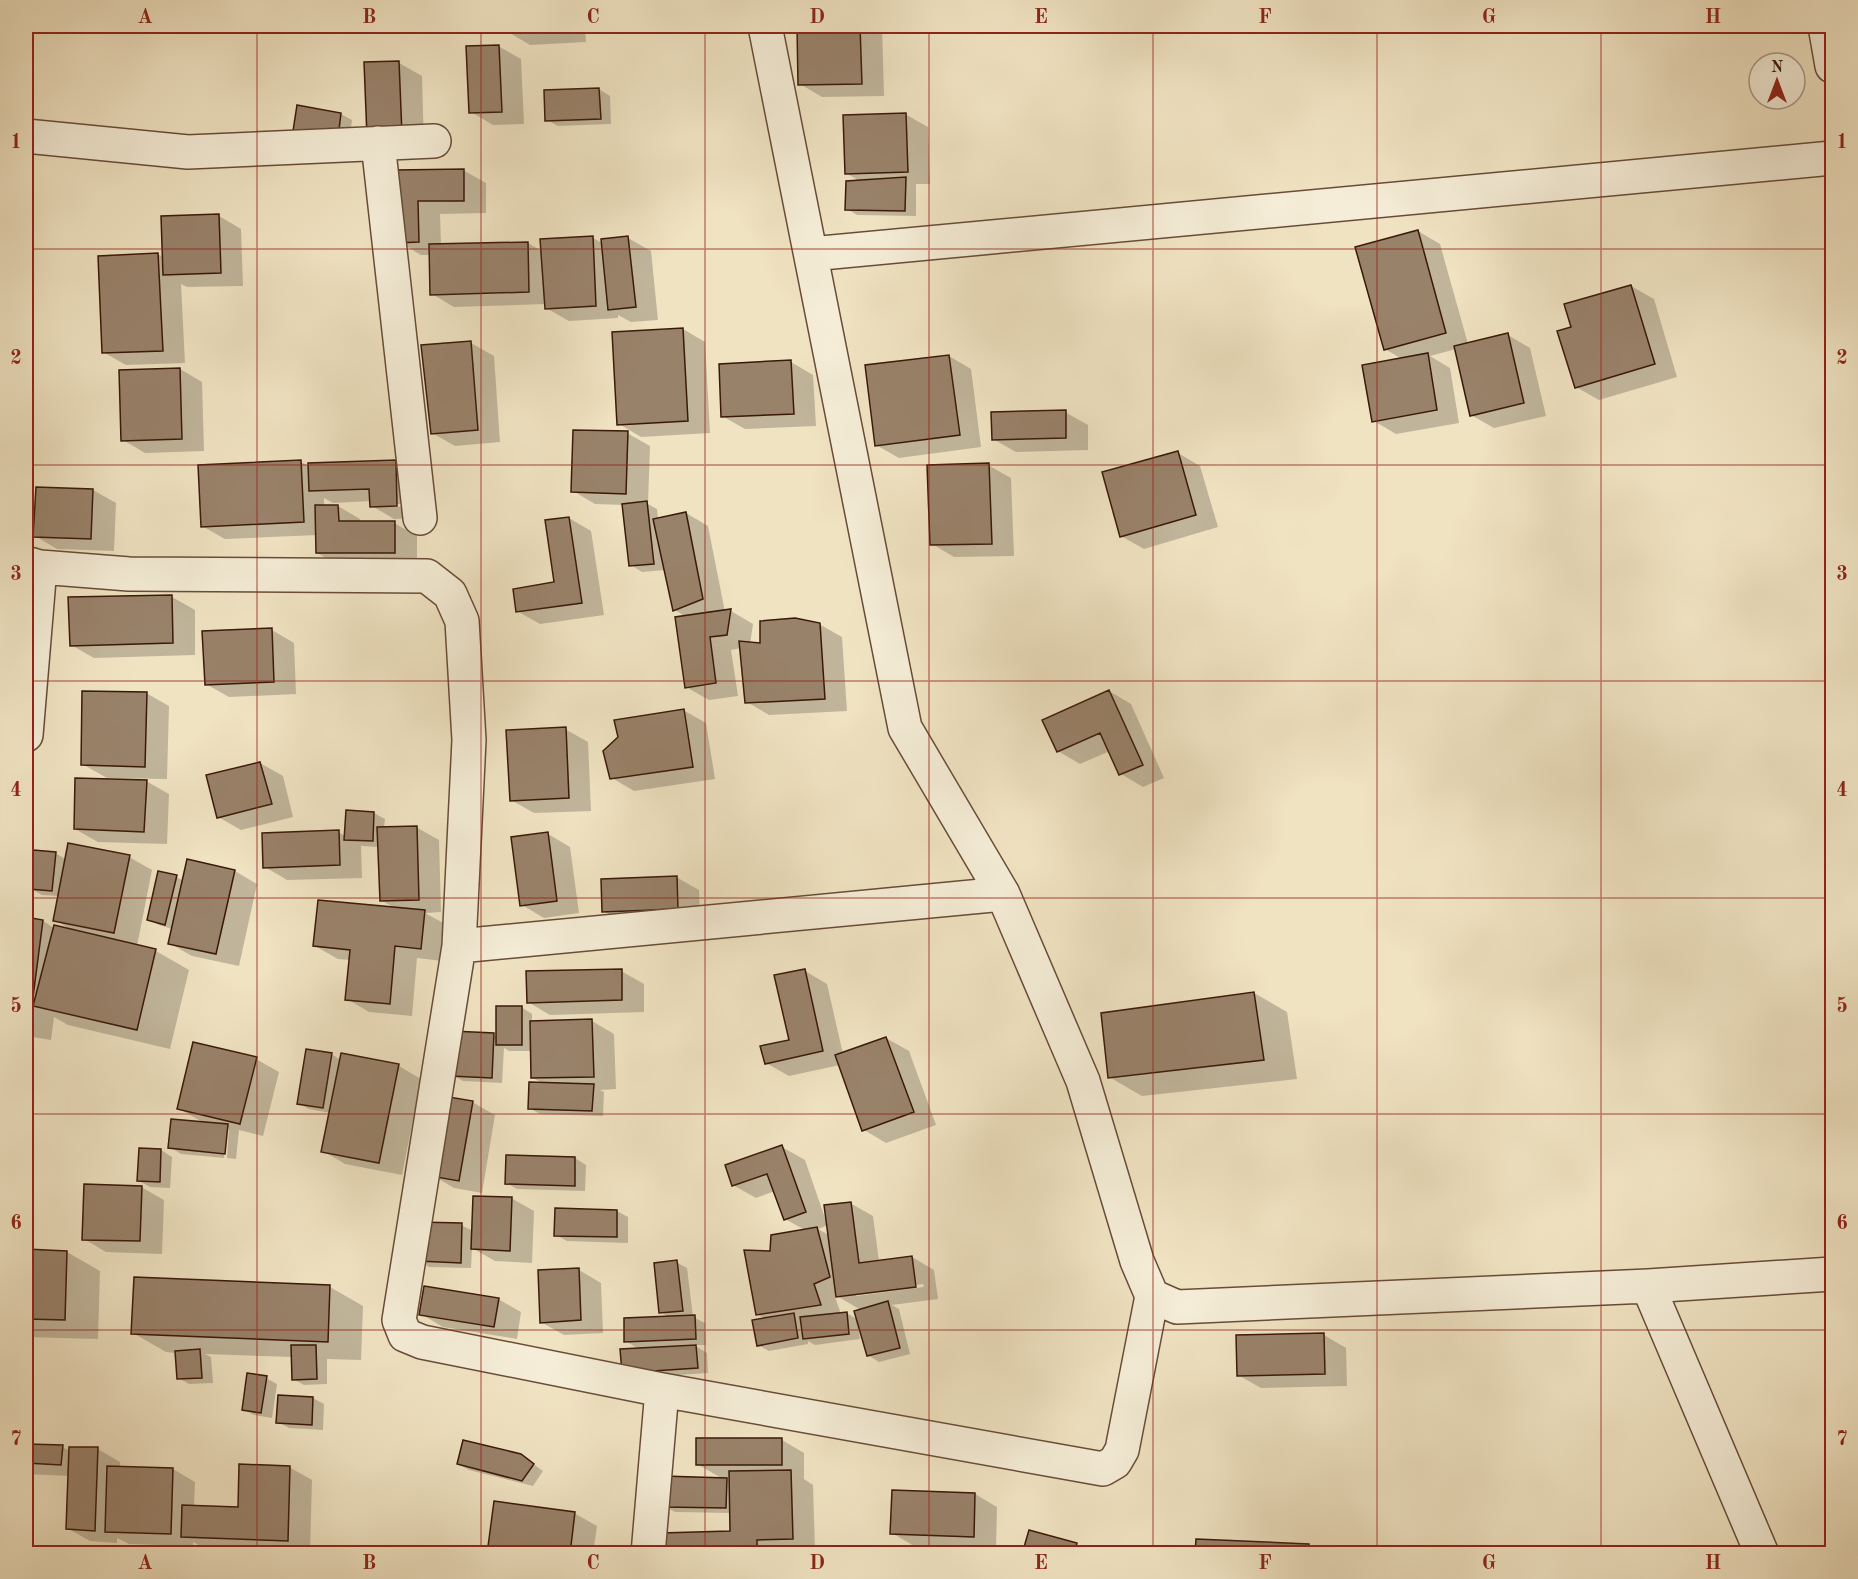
<svg xmlns="http://www.w3.org/2000/svg" width="1858" height="1579" viewBox="0 0 1858 1579" font-family="'Old Standard TT',serif">
  <style>
    .shadow { fill: #0003; fill-rule: evenodd }
    .building { fill: #99826a; stroke: #3a190a; stroke-width: 1.5 }
    .lines { fill: none; stroke-linecap: round; stroke-linejoin: round }
    .street-casing { stroke: #684c38; stroke-width: 36 }
    .street { stroke: #f5edd7; stroke-width: 33 }
    .grid { fill: none; stroke: #8f2418; stroke-width: 1.5; stroke-opacity: 0.55 }
    .neatline { fill: none; stroke: #8f2418; stroke-width: 2 }
    .grid-label { font-size: 20px; text-anchor: middle; font-weight: bold; fill: #8f2418 }
  </style>
  <rect width="100%" height="100%" fill="#f0e3c2"/>
  <filter id="stains"><feTurbulence type="fractalNoise" baseFrequency=".00333" numOctaves="4"/><feColorMatrix values="0 0 0 0 .2 0 0 0 0 .09 0 0 0 0 .02 0 0 0 .5 -.17"/></filter>
  <radialGradient id="worn" r=".72"><stop offset=".6" stop-color="#630" stop-opacity="0"/><stop offset="1" stop-color="#630" stop-opacity=".3"/></radialGradient>
  <!-- shadow -->
  <path class="shadow" d="M507 26H585L586 42 530 45 508 32Z
    M798 26H882L884 96 822 97 800 84Z
    M498 46 521 59 524 124 493 125 471 112Z
    M399 63 422 76 424 147 391 149Z
    M599 89 610 96 611 124 558 126 547 120Z
    M298 107 341 114 352 120 349 143Z
    M905 114 928 127 930 184H916V216L857 215 847 209 861 182 846 173Z
    M463 170 486 183V213L440 214 441 246 528 243 543 252 593 238 602 243 628 238 651 251 658 320 631 322 618 315V318L569 321 546 308V304L454 307 432 294 431 255H421L399 242 397 172Z
    M219 216 241 229 243 286 187 287 181 284 185 363 126 365 103 352 158 254 164 258Z
    M1418 231 1440 244 1468 344 1508 335 1530 348 1546 416 1494 428 1471 415 1456 349 1430 356 1450 368 1459 423 1396 434 1374 421 1402 359 1385 349Z
    M1631 286 1654 299 1677 377 1599 400 1576 387 1573 328Z
    M683 329 705 342 710 433 641 437 619 424Z
    M471 343 494 356 500 442 455 446 432 433Z
    M949 356 971 369 981 447 899 458 876 445Z
    M791 362 813 375 816 426 745 429 722 416Z
    M180 369 202 382 204 451 145 453 123 440Z
    M1065 412 1088 425V450L1016 452 993 439Z
    M627 433 650 446 648 504 657 509 658 519 686 513 708 526 725 612 731 611 753 624 750 644 761 645 819 624 842 637 847 711 769 715 747 702 741 648 731 650 738 696 709 700 686 687V617L675 610 666 570 642 572 631 565 624 505 595 504 573 491Z
    M1178 453 1200 466 1218 527 1144 549 1121 536Z
    M301 462 310 467 396 462 418 475 419 518 394 519 372 506 371 501 333 503 324 498V506H338L360 519V523H394L417 536V565L340 566 317 553V535L225 539 202 526ZM392 504H405V507H392Z
    M988 465 1011 478 1014 556 954 557 932 544Z
    M37 489 93 490 116 503 114 551 57 549 35 536Z
    M569 518 591 531 604 615 540 624 517 611 556 584Z
    M172 597 195 610V655L94 658 71 645Z
    M272 630 294 643 296 694 229 697 206 684Z
    M1109 691 1131 704 1164 778 1143 787 1121 774 1110 751 1080 764 1058 751Z
    M146 693 169 706 167 779 107 778 82 764Z
    M683 710 706 723 715 779 634 791 612 778Z
    M565 729 588 742 591 811 534 813 511 800Z
    M260 763 283 776 293 817 241 830 218 817Z
    M146 781 169 794 167 844 98 842 75 829Z
    M374 813 385 819 384 828 416 827 439 840 441 912 425 913 447 925 443 961 417 958 412 1016 369 1012 347 999 350 960 338 959 315 946 396 909 381 900 379 847 361 846 362 878 287 880 265 867 338 832 345 836Z
    M548 834 570 847 579 913 544 918 522 905Z
    M55 853 67 860 129 857 152 870 137 946 156 951 189 970 170 1049 68 1025 54 1017 51 1040 26 1036V918L43 921 54 928 70 929 55 920 59 896 42 895 31 889Z
    M235 871 257 884 239 966 192 956 169 943 172 929 159 925 148 919 176 877 184 881Z
    M676 877 699 890 700 921 626 924 603 911Z
    M621 971 644 984V1012L550 1015 528 1002Z
    M805 971 827 984 843 1054 886 1038 909 1051 936 1125 886 1143 864 1130 840 1065 789 1076 766 1063 791 1041Z
    M1254 993 1287 1012 1297 1079 1142 1096 1109 1077Z
    M521 1007 532 1014V1023L592 1021 614 1034 616 1089 600 1090 604 1092 603 1116 540 1114 529 1108 544 1084 533 1078 532 1051H509L504 1048 502 1083 463 1081 452 1075 493 1035 498 1037Z
    M331 1054 341 1060 343 1055 399 1066 421 1079 402 1175 345 1164 323 1151 331 1113 309 1109 298 1103Z
    M256 1059 279 1072 263 1136 239 1130 236 1159 227 1158 229 1129H226L224 1158 181 1154 170 1147 206 1124 178 1108Z
    M472 1102 495 1115 482 1193 454 1188 432 1175Z
    M782 1147 805 1160 826 1221 850 1203 873 1216 879 1261 912 1257 934 1270 938 1299 892 1305 899 1309 910 1354 879 1362 868 1355 860 1327H858L860 1339 815 1345 808 1341V1344L769 1351 758 1345 766 1319 758 1315 772 1253 805 1230 785 1219 775 1191 756 1198 733 1185ZM828 1225 829 1235 818 1229ZM923 1284 924 1287 856 1296V1293ZM837 1296 861 1310 858 1320 847 1313 841 1314 835 1297Z
    M161 1150 172 1157 170 1188 150 1187 139 1181Z
    M575 1158 586 1165 585 1191 517 1189 506 1183Z
    M141 1187 164 1200 162 1254 106 1252 84 1239Z
    M511 1198 534 1211 532 1263 495 1261 472 1248 471 1268 429 1267 418 1260 461 1225 473 1231Z
    M617 1211 628 1217V1243L567 1241 556 1235Z
    M26 1251 67 1252 100 1271 98 1339 26 1337Z
    M676 1262 687 1268 693 1317 705 1323 706 1345H694L707 1353 708 1373 634 1378 640 1350 626 1341 670 1318 661 1312Z
    M579 1270 601 1283 603 1333 564 1335 541 1322Z
    M330 1287 363 1306 361 1360 327 1359V1384L304 1385 293 1379V1357L205 1354 211 1357 213 1383 189 1384 178 1378 176 1353 166 1352 133 1333Z
    M498 1299 521 1312 517 1339 443 1327 421 1314Z
    M1324 1335 1346 1348 1347 1386 1261 1388 1238 1375Z
    M266 1378 277 1384 272 1418 254 1415 243 1409Z
    M279 1397 313 1398 324 1404 323 1430 289 1428 278 1422Z
    M782 1440 804 1453V1479L813 1485 815 1551 779 1554H663L732 1532V1513L675 1512 664 1506 723 1479 697 1464Z
    M26 1445 62 1447 70 1451V1448L98 1449 120 1462V1468L173 1469 195 1482 194 1507 240 1509 289 1467 312 1480 310 1553 206 1549 193 1542V1546L129 1544 117 1538V1543L90 1541 67 1528 69 1476 26 1474Z
    M532 1463 543 1471 533 1486 469 1470 458 1464Z
    M975 1494 997 1507 996 1549 914 1546 892 1533Z
    M574 1513 597 1526 593 1554H489Z
    M1197 1541 1309 1546 1323 1554H1196Z
    M1076 1545 1091 1554H1024Z
    M26 1551H39L43 1554H26Z"/>
  <!-- building -->
  <path class="building" d="M506 26H564V30L506 33Z
    M797 26H860L862 84 798 85Z
    M499 45 502 112 469 113 466 46Z
    M399 61 402 135 367 137 364 62Z
    M599 88 601 119 545 121 544 90Z
    M297 105 341 113 338 138 293 131Z
    M906 113 908 172 845 174 843 115Z
    M464 169V201H418L419 242 397 243 395 170Z
    M906 177 905 211 845 210 846 181Z
    M219 214 221 273 163 275 161 216Z
    M1418 230 1446 333 1384 350 1355 247Z
    M593 236 596 306 545 309 540 239Z
    M628 236 636 307 608 310 601 239Z
    M528 242 529 292 430 295 429 244Z
    M158 253 163 351 102 353 98 256Z
    M1631 285 1655 364 1575 388 1557 331 1571 327 1564 304Z
    M683 328 688 421 617 425 612 332Z
    M1508 333 1524 403 1470 416 1454 346Z
    M471 341 478 430 431 434 421 345Z
    M1428 353 1437 410 1372 422 1362 365Z
    M949 355 960 435 875 446 865 365Z
    M791 360 794 414 721 417 719 364Z
    M180 368 182 439 121 441 119 370Z
    M1066 410V438L992 440 991 412Z
    M573 430 628 431 626 494 571 492Z
    M1178 451 1196 515 1120 537 1102 472Z
    M301 460 304 522 201 527 198 465Z
    M396 460 397 506 370 507 369 489 309 491 308 463Z
    M989 463 992 544 930 545 927 465Z
    M36 487 93 489 91 539 33 537Z
    M647 501 654 564 629 566 622 504Z
    M315 505H338L339 521H395V553H316Z
    M686 512 703 599 673 611 653 519Z
    M569 517 582 603 516 612 513 589 554 582 545 520Z
    M172 595 173 643 70 646 68 597Z
    M731 609 727 635 710 637 716 683 685 688 675 617Z
    M795 618 820 623 825 699 745 703 739 641 760 643V621Z
    M272 628 274 682 205 685 202 631Z
    M1109 690 1143 765 1119 775 1100 733 1057 752 1042 720Z
    M82 691 147 692 145 767 81 765Z
    M684 709 693 767 610 779 603 751 618 737 614 720Z
    M566 727 569 798 510 801 506 730Z
    M260 762 272 804 217 818 206 775Z
    M75 778 147 780 144 832 74 829Z
    M346 810 374 812 373 841 344 840Z
    M417 826 419 900 380 901 377 827Z
    M339 830 340 865 263 868 262 833Z
    M548 832 557 901 520 906 511 837Z
    M68 843 130 855 114 933 53 921Z
    M33 850 56 852 52 891 29 889Z
    M187 859 235 870 216 954 168 944Z
    M158 871 177 875 165 925 147 920Z
    M677 876 678 909 602 912 601 879Z
    M318 900 425 910 421 949 395 946 390 1004 345 1000 350 950 313 946Z
    M26 917 43 920 29 1028 26 1027Z
    M54 925 156 949 137 1030 33 1006Z
    M622 969V1000L527 1003 526 971Z
    M805 969 823 1051 765 1064 760 1046 789 1040 774 975Z
    M1254 992 1264 1060 1108 1078 1101 1013Z
    M496 1006H522V1045H496Z
    M592 1019 594 1077 531 1078 530 1021Z
    M452 1031 494 1033 492 1078 450 1076Z
    M886 1037 914 1112 862 1131 835 1055Z
    M193 1042 257 1057 240 1124 177 1109Z
    M306 1049 332 1053 323 1108 297 1104Z
    M341 1053 399 1064 379 1163 321 1152Z
    M529 1082 594 1084 592 1111 528 1109Z
    M443 1096 473 1101 459 1181 430 1176Z
    M171 1119 228 1124 225 1154 168 1148Z
    M782 1145 806 1212 784 1220 767 1174 732 1186 725 1165Z
    M139 1148 161 1149 160 1182 137 1181Z
    M506 1155 575 1157V1186L505 1184Z
    M84 1184 142 1186 140 1241 82 1240Z
    M473 1196 512 1197 510 1251 471 1249Z
    M851 1202 859 1263 912 1256 916 1287 836 1297 824 1205Z
    M555 1208 617 1210V1237L554 1236Z
    M418 1222 462 1223 461 1263 417 1261Z
    M817 1227 830 1277 814 1284 821 1305 756 1315 744 1250 770 1251 771 1235Z
    M26 1249 67 1251 65 1320 26 1319Z
    M677 1260 683 1311 659 1313 654 1263Z
    M579 1268 581 1320 540 1323 538 1270Z
    M134 1277 330 1285 328 1342 131 1334Z
    M424 1286 499 1298 494 1327 419 1315Z
    M888 1301 900 1348 867 1356 854 1311Z
    M847 1312 849 1334 803 1339 800 1317Z
    M794 1313 798 1338 757 1346 752 1320Z
    M695 1315 696 1339 624 1342V1318Z
    M1324 1333 1325 1374 1237 1376 1236 1335Z
    M291 1345H316L317 1379 292 1380Z
    M696 1345 698 1368 622 1373 620 1349Z
    M200 1349 202 1378 177 1379 175 1351Z
    M247 1373 267 1376 261 1413 242 1410Z
    M278 1395 313 1397 312 1425 276 1423Z
    M696 1438H782V1465H696Z
    M463 1440 521 1454 534 1464 522 1481 457 1464Z
    M26 1444 63 1445 61 1465 26 1463Z
    M69 1447H98L95 1531 66 1529Z
    M239 1464 290 1466 288 1541 181 1537 182 1505 238 1507Z
    M107 1466 173 1468 171 1534 105 1532Z
    M791 1470 793 1539 757 1540V1554H662L661 1533 730 1531 729 1471Z
    M663 1476 727 1478 726 1508 663 1507Z
    M892 1490 975 1493 974 1537 890 1534Z
    M494 1501 575 1512 570 1554H487Z
    M1029 1530 1077 1543 1074 1554H1022Z
    M1196 1539 1309 1544V1554H1195Z"/>
  <g class="lines">
    <!-- street casing -->
    <g class="street-casing">
      <path id="street" d="M1825 26 1832 66
        M26 136 188 152 434 141
        M378 143 420 518
        M811 254 1832 158
        M26 563 40 567 129 574 427 576 450 594 462 621 469 740 459 946 399 1320 405 1335 422 1342 662 1390 1103 1469 1115 1462 1122 1450 1152 1296 1137 1261 1083 1081 1003 894 905 728 765 26
        M26 735 40 567
        M459 946 1003 894
        M1648 1286 1762 1554
        M1152 1296 1177 1307 1648 1286 1832 1274
        M648 1554 662 1390"/>
    </g>
    <!-- street -->
    <use href="#street" class="street"/>
  </g>
  <!-- grid -->
  <path class="grid" d="M257 26V1554M481 26V1554M705 26V1554M929 26V1554M1153 26V1554M1377 26V1554M1601 26V1554M26 249H1832M26 465H1832M26 681H1832M26 898H1832M26 1114H1832M26 1330H1832"/>
  <!-- margin -->
  <rect width="1858" height="1579" fill="none" stroke="#f0e3c2" stroke-width="66"/>
  <!-- north arrow -->
  <g transform="translate(1777 81)"><circle r="28" fill="#f5edd7" stroke="#aa9885" stroke-width="1.5"/>
  <path d="M0-4.5L10 22L0 15L-10 22Z" fill="#8f2418"/>
  <text y="-9" font-size="16" font-weight="bold" text-anchor="middle" fill="#3a190a">N</text>
  </g>
  <rect x="33" y="33" width="1792" height="1513" class="neatline"/>
  <g class="grid-label">
    <text x="145" y="23">A</text>
    <text x="369" y="23">B</text>
    <text x="593" y="23">C</text>
    <text x="817" y="23">D</text>
    <text x="1041" y="23">E</text>
    <text x="1265" y="23">F</text>
    <text x="1489" y="23">G</text>
    <text x="1713" y="23">H</text>
    <text x="16" y="148">1</text>
    <text x="1842" y="148">1</text>
    <text x="16" y="364">2</text>
    <text x="1842" y="364">2</text>
    <text x="16" y="580">3</text>
    <text x="1842" y="580">3</text>
    <text x="16" y="796">4</text>
    <text x="1842" y="796">4</text>
    <text x="16" y="1012">5</text>
    <text x="1842" y="1012">5</text>
    <text x="16" y="1229">6</text>
    <text x="1842" y="1229">6</text>
    <text x="16" y="1445">7</text>
    <text x="1842" y="1445">7</text>
    <text x="145" y="1569">A</text>
    <text x="369" y="1569">B</text>
    <text x="593" y="1569">C</text>
    <text x="817" y="1569">D</text>
    <text x="1041" y="1569">E</text>
    <text x="1265" y="1569">F</text>
    <text x="1489" y="1569">G</text>
    <text x="1713" y="1569">H</text>
  </g>
  <rect width="100%" height="100%" filter="url(#stains)"/>
  <rect width="100%" height="100%" fill="url(#worn)"/>
</svg>
